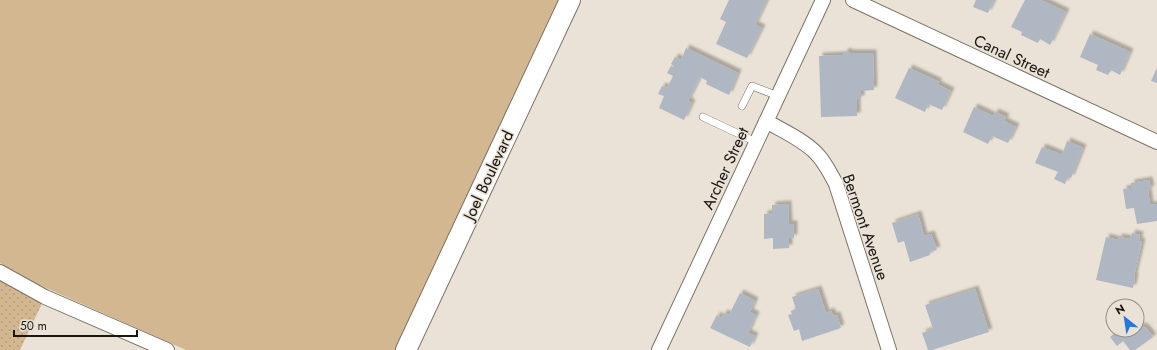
<svg xmlns="http://www.w3.org/2000/svg" width="1157" height="350" viewBox="0 0 1157 350" font-family="Jost,sans-serif">
  <style>
    .green { fill: #d2b790 }
    .park { fill: url(#park-dots) }
    .building { fill: #afb7c2; filter: url(#shadow) }
    .lines { fill: none; stroke-linecap: round; stroke-linejoin: round }
    .service-casing { stroke: #7a7368; stroke-width: 8 }
    .minor-casing { stroke: #7a7368; stroke-width: 16 }
    .secondary-casing { stroke: #7a7368; stroke-width: 22 }
    .service { stroke: #fff; stroke-width: 7 }
    .minor { stroke: #fff; stroke-width: 14 }
    .secondary { stroke: #fff; stroke-width: 20 }
    .labels { text-anchor: middle; stroke-width: 3; stroke-linejoin: round; paint-order: stroke }
    .street-label { font-size: 16px; fill: #191612; stroke: #eae2d6 }
  </style>
  <defs>
    <pattern id="park-dots" width="8" height="8" patternUnits="userSpaceOnUse"><rect width="8" height="8" fill="#d2b790"/><path d="M2 2h.1M6 6h.1" fill="none" stroke="#b49d7b" stroke-width="1.8" stroke-linecap="round"/></pattern>
    <filter id="shadow"><feDropShadow dx="3.5" dy="-3.5" stdDeviation="1" flood-color="#0004"/></filter>
  </defs>
  <rect width="100%" height="100%" fill="#eae2d6"/>
  <!-- green -->
  <path class="green" d="M0 0H560L396 350H186L35 283 0 263Z"/>
  <!-- park -->
  <path class="park" d="M0 272 45 297 20 350H0Z"/>
  <!-- building -->
  <path class="building" d="M729 0H767L755 25 762 28 747 58 716 44 726 22 720 19Z
    M976 0H994L988 13 973 7Z
    M1025 0H1041L1066 12 1050 45 1040 39 1038 43 1021 35 1022 32 1011 27Z
    M1090 34 1130 52 1120 75 1111 70 1108 75 1096 70 1098 65 1080 57Z
    M686 48 738 73 729 95 706 84 707 81 700 77 688 101 692 103 684 120 659 108 664 96 658 94 662 86 667 88 673 76 667 73 671 66 677 68 671 64 675 57 681 60Z
    M846 51 850 53H873L874 90 861 91V99H857V116L821 117 819 56 843 55Z
    M909 68 939 82 937 84 951 91 942 110 928 104 925 112 895 98Z
    M1157 68V83L1151 81Z
    M974 107 993 116 995 112 1006 117 1004 121 1016 127 1008 143 992 136 988 144 963 132Z
    M1067 141 1083 148 1071 178 1068 177 1065 184 1054 179 1058 172 1035 163 1042 147 1062 155Z
    M1149 180 1151 189 1148 190 1150 205 1157 204V221L1137 224 1134 208 1126 209 1123 189 1131 188V183Z
    M788 204 789 224H794V238H789V248L773 249V238L764 239V214L772 213V205Z
    M918 214 924 236 931 234 937 250 930 252V255L910 262 904 241 898 243 892 223Z
    M1132 233 1140 235 1139 241 1142 242 1134 276 1135 277 1133 288 1096 280 1106 237 1118 240 1119 237 1130 239Z
    M818 289 826 313 831 311 833 316 837 315 841 328 802 341 799 329 794 331 788 315 792 314 791 311 796 309 792 297Z
    M975 289 989 332 932 350H928L922 333 933 329 925 305Z
    M740 293 755 301 750 312 756 315 748 333 755 336 750 347 710 328 717 315 721 318 724 313 729 315Z
    M1115 304 1116 306H1113V314L1109 308Z
    M1113 315V328L1107 320Z
    M1142 325 1144 328 1145 327 1153 337 1135 350H1130L1123 341 1117 346 1110 337 1116 332 1115 330 1135 331Z"/>
  <g class="lines">
    <!-- service casing -->
    <g class="service-casing">
      <path id="service" d="M742 106 752 86 778 96
        M703 117 756 142"/>
    </g>
    <!-- minor casing -->
    <g class="minor-casing">
      <path id="minor" d="M853 0 1157 142
        M766 121C783 131 802 139 816 153 825 162 830 173 836 184L889 350
        M0 272 45 297 167 350
        M659 350 823 0"/>
    </g>
    <!-- secondary casing -->
    <g class="secondary-casing">
      <path id="secondary" d="M406 350 570 0"/>
    </g>
    <!-- service -->
    <use href="#service" class="service"/>
    <!-- minor -->
    <use href="#minor" class="minor"/>
    <!-- secondary -->
    <use href="#secondary" class="secondary"/>
  </g>
  <g class="labels">
    <!-- street labels -->
    <g class="street-label">
      <text transform="translate(1012 56) rotate(25)" y="6">Canal Street</text>
      <text transform="translate(725 168) rotate(-65)" y="6">Archer Street</text>
      <text transform="translate(488 175) rotate(-65)" y="6">Joel Boulevard</text>
      <text transform="translate(866 227) rotate(71)" y="6">Bermont Avenue</text>
    </g>
  </g>
  <!-- north arrow -->
  <g transform="translate(1125 318) rotate(330)"><circle r="19" fill="#eae2d6" stroke="#969088"/>
  <path d="M0-3L7 15L0 10L-7 15Z" fill="#2377e1"/>
  <text y="-6" font-size="11" font-weight="bold" text-anchor="middle" fill="#191612">N</text>
  </g>
  <!-- scale -->
  <path d="M14 330v6h123v-6" fill="none" stroke="#191612" stroke-width="2"/>
  <text x="20" y="330" font-size="12" fill="#191612" stroke="#eae2d6" stroke-width="3" paint-order="stroke">50 m</text>
</svg>
